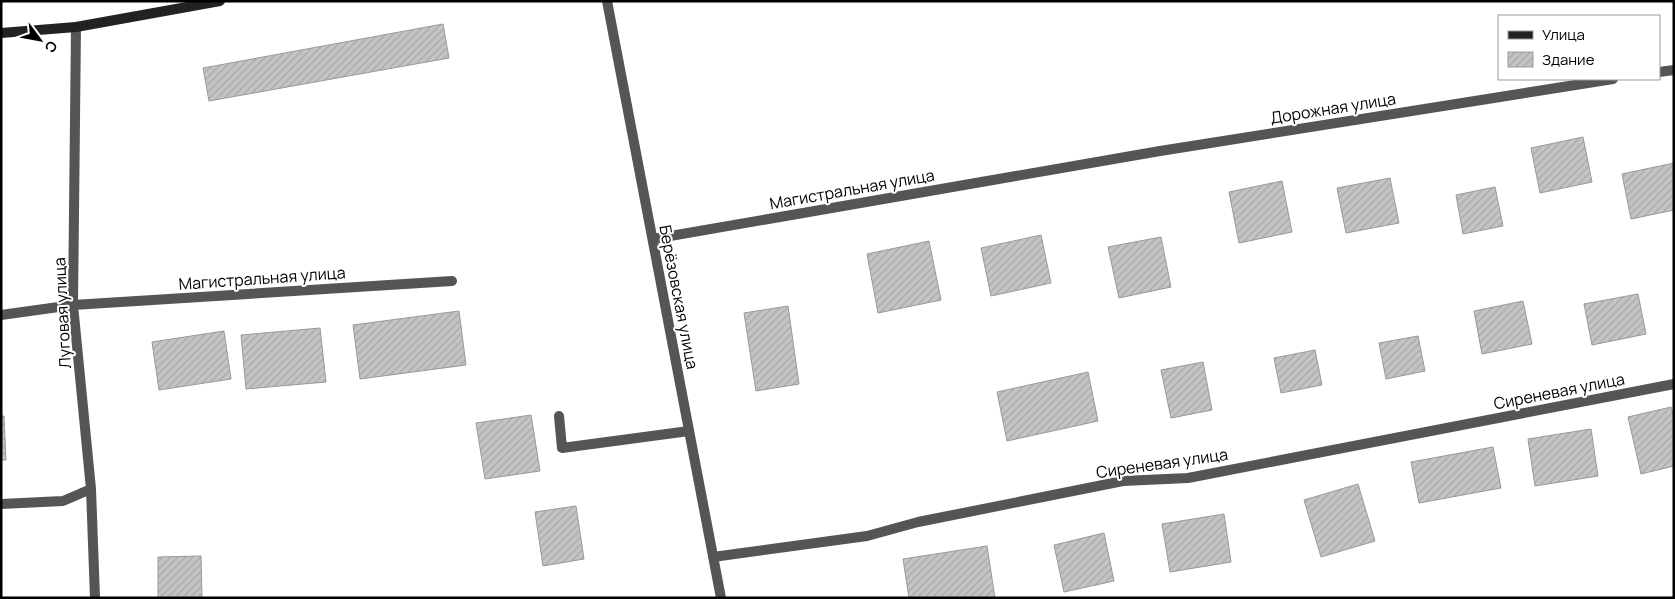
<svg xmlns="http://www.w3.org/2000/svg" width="1675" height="599" viewBox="0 0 1675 599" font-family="Manrope,sans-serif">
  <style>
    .building { fill: url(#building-hatch); stroke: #999 }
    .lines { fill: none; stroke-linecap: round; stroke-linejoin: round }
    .service { stroke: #555; stroke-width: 10 }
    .minor { stroke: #555; stroke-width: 10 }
    .secondary { stroke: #222; stroke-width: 10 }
    .labels { text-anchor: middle; stroke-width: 4; stroke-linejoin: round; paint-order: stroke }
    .street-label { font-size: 16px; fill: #000; stroke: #fff }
  </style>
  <defs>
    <pattern id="building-hatch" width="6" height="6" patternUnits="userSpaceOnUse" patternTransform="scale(1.25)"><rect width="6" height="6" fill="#c4c4c4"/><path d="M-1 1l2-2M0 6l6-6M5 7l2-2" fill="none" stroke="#a7a7a7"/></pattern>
  </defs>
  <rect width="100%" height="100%" fill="#fff"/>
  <!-- building -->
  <path class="building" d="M443 24 449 58 209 101 203 68Z
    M1583 137 1592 182 1540 193 1531 148Z
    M1674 163V210L1631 219 1622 174Z
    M1390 178 1399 223 1346 233 1337 188Z
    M1282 181 1292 232 1239 243 1229 192Z
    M1495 187 1503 226 1463 234 1456 195Z
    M1041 235 1051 283 991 296 981 248Z
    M1161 237 1171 287 1119 298 1108 247Z
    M929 241 941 300 878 313 867 254Z
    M1638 294 1646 334 1592 345 1584 304Z
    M1523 301 1532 344 1482 354 1474 311Z
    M788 306 799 384 756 391 744 313Z
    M459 311 466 365 360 379 353 325Z
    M320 328 326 382 246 389 241 335Z
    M224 331 231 379 159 390 152 342Z
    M1418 336 1425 371 1386 379 1379 343Z
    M1315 350 1322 385 1281 393 1274 358Z
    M1203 362 1212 410 1171 418 1161 370Z
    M1088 372 1098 421 1007 441 997 392Z
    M1671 407 1674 418V466L1641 474 1628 417Z
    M531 415 540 471 485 479 476 423Z
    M1 416H4L6 460H1Z
    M1591 429 1598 476 1535 486 1528 439Z
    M1493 447 1501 488 1419 503 1411 462Z
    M1358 484 1375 541 1321 557 1304 500Z
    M576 506 584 559 543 566 535 512Z
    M1224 514 1231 562 1170 572 1162 524Z
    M1104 533 1114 581 1064 592 1054 545Z
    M987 546 995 598H909L903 559Z
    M201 556 202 598H158V557Z"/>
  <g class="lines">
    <!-- service -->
    <path class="service" d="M559 416 562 448 689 431"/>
    <!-- minor -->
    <path class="minor" d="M607 1 721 598
      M76 27 73 305 91 489 95 598
      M1659 72 1674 70
      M653 239 1160 151 1613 79
      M1 315 73 305 452 281
      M1 504 63 501 91 489
      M713 557 867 536 918 522 1123 481 1188 478 1674 384"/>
    <!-- secondary -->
    <path class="secondary" d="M1 33 76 27 220 1"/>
  </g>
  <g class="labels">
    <!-- street labels -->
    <g class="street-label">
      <text transform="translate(1333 108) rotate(-9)" y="6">Дорожная улица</text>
      <text transform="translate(852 189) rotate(-10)" y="6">Магистральная улица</text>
      <text transform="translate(262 278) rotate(-4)" y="6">Магистральная улица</text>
      <text transform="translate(679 297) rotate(79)" y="6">Берёзовская улица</text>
      <text transform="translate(62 313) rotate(-93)" y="6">Луговая улица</text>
      <text transform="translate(1559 391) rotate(-11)" y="6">Сиреневая улица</text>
      <text transform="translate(1162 463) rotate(-8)" y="6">Сиреневая улица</text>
    </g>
  </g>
  <!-- border -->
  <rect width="1675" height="599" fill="none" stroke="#000000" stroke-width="5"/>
  <!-- legend -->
  <rect x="1498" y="15" width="162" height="65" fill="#ffffff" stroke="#999999"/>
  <rect x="1508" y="31" width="25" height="8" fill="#222222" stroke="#999999"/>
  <text x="1542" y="40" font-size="15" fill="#000000">Улица</text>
  <rect x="1508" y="52" width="25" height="15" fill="url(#building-hatch)" stroke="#999999"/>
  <text x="1542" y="65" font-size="15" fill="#000000">Здание</text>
  <!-- north arrow -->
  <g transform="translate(40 40) rotate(122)" stroke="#ffffff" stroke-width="4" paint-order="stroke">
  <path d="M0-4L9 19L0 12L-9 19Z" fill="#000000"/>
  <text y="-8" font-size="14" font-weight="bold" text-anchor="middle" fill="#000000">С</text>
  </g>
</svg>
